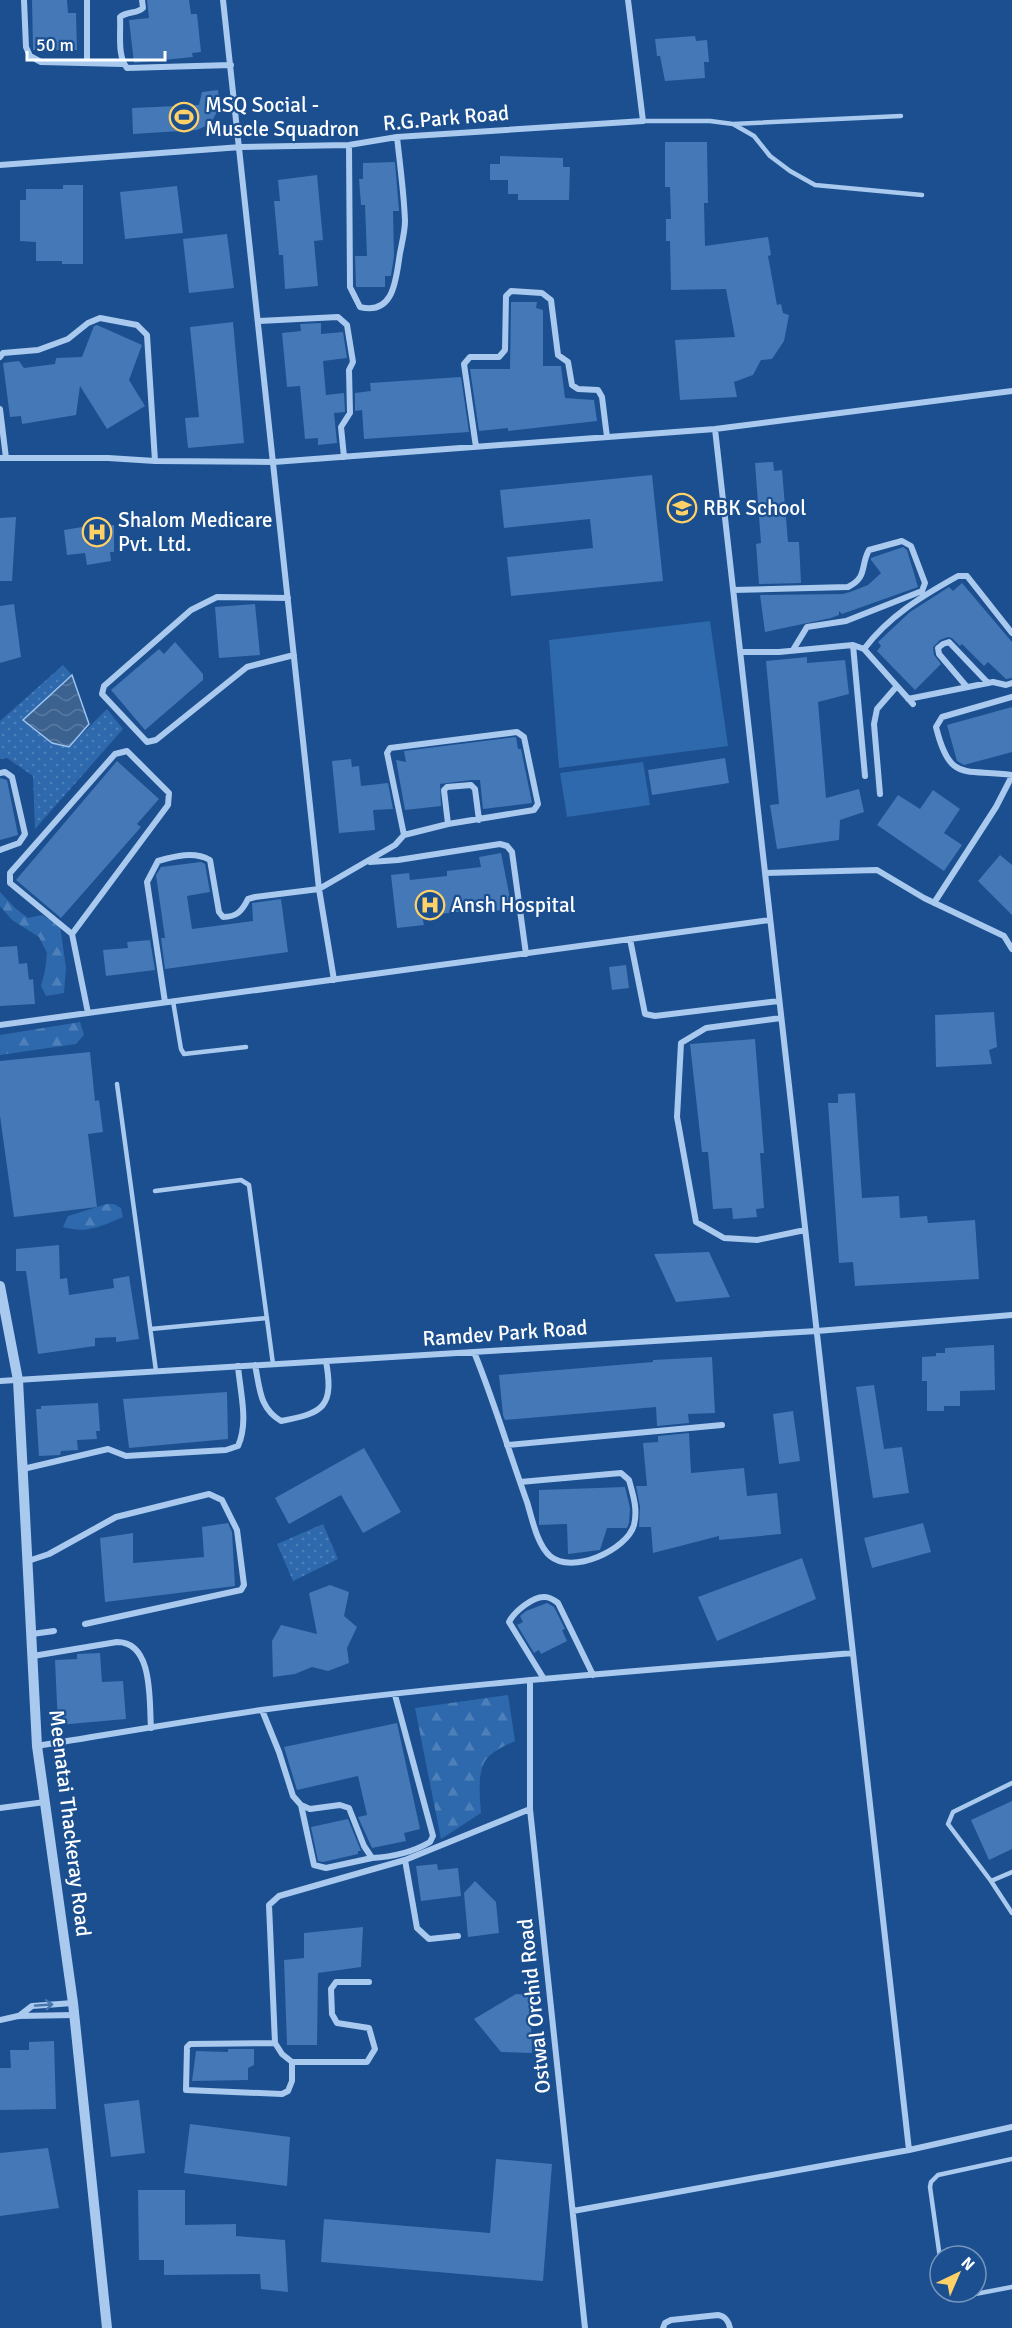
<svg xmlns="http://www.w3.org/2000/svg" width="1012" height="2328" viewBox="0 0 1012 2328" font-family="Signika,sans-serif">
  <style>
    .forest { fill: url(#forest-firs) }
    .garden { fill: url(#garden-dots) }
    .pitch { fill: #2e69ad }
    .water { fill: url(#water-waves); stroke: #9cc4f0; stroke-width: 1.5 }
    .building { fill: #4478b7 }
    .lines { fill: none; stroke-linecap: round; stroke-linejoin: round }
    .service { stroke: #a9c9ee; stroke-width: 4.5 }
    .minor { stroke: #a9c9ee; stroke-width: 6 }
    .tertiary { stroke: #a9c9ee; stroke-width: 10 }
    .oneway { stroke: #4674ac }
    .labels { text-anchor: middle; stroke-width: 4.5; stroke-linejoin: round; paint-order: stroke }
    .poi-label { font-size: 21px; fill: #fff; stroke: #1b4f8f; text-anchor: start }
    .street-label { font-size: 21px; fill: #fff; stroke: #1b4f8f }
  </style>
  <defs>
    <pattern id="forest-firs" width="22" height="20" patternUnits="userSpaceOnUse" patternTransform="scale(1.5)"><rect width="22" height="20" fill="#2e69ad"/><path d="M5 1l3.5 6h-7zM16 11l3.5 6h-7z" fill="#4d80b9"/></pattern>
    <pattern id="garden-dots" width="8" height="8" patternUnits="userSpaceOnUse" patternTransform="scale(1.5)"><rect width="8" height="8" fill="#2e69ad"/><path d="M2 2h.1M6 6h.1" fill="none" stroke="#4d80b9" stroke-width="1.8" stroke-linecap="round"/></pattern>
    <pattern id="water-waves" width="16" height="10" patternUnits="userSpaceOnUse" patternTransform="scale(1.5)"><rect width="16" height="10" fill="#3c6290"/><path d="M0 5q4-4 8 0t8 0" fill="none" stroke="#597aa1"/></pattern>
  </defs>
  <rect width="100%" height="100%" fill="#1b4f8f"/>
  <!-- forest -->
  <path class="forest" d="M0 892 15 908 28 918 42 915 60 925 66 968 64 993 46 996 41 986 45 971 47 953 39 937 12 920 0 906Z
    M80 1022 84 1035 76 1044 0 1055V1035Z
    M107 1204H114L121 1208 123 1217C101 1226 88 1234 63 1227L68 1216Z
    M508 1695 515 1741C506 1745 496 1750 489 1756 476 1768 480 1797 481 1813L441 1839 415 1708Z"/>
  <!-- garden -->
  <path class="garden" d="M63 665 72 675 24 720 33 729 69 747 107 709 123 729 35 829 33 776 7 758 0 759V721Z
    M323 1524 338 1559 293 1581 277 1544Z"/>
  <!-- pitch -->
  <path class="pitch" d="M710 621 728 746 559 768 549 640Z
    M643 762 650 805 567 817 560 773Z"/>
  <!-- water -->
  <path class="water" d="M72 675 89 724 69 747 52 743 23 720Z"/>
  <!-- building -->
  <path class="building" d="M32 0H67L68 13H76L77 50H33Z
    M147 0H189L191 14H197L201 52 192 53 193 57 134 63 129 20 149 18Z
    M695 36 696 41 707 40 709 62H704L705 78 665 81 660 56H657L655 39Z
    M218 90 220 107 210 124 197 130 133 134 132 108 199 105 202 92Z
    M665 142H707L708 203H704L705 246 768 237 771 255 768 256 777 305 781 304 783 313 789 315 784 341 772 359 761 360 753 375 734 382 737 397 680 400 675 340 735 337 726 289 671 290 670 241H666V219H671L670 187H665Z
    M500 156 563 158V167H570L569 200H518V194H508V180H490V164H500Z
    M395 162 399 211H393L394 256 391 276H385V287H356L355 256H367L365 205H361L359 179H363V163Z
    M317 175 323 240 314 241 318 286 285 289 283 255H279L274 201H280L278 180Z
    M63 185H83V264H62V261H36V242L20 241V200H26V189H63Z
    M177 186 183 233 125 239 120 192Z
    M227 234 234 288 189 293 183 239Z
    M511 302H537L536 308 543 310V366H561L565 398 594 400 597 421 508 431V428L479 431 470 369H510Z
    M233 322 244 443 188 448 185 418 199 417 190 327Z
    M321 323V334L343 332 347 358 323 361 326 395 344 393 345 412 334 413 337 443 318 445V438L305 439 300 386 287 387 282 333 301 331 300 324Z
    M97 325 142 345 129 380 145 406 107 429 80 386 76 415 22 424 21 416 10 417 3 363 19 361 24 368 55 364 56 358 82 357 94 326Z
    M461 377 469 432 364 439 362 410 355 411V393L371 391 370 383Z
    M773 462 774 471 782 470 788 542H799L801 583 759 584 756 544 761 543 755 463Z
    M652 475 663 581 511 596 507 557 593 548 590 519 504 528 500 490Z
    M16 517 12 581H0V518Z
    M106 523V526L114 525V552H110L111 561 87 565 85 553 67 555 64 530Z
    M903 547 907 550 918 587 842 614 839 611V615L831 618 765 632 760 595 843 594 850 592 868 585 881 573 871 560V558Z
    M962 583 1012 642V678L1006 679 988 662 984 666 962 644 960 646 952 638 948 637 940 640 933 647 934 655 941 664 915 690 877 651 881 646 878 642 910 612 949 587 953 591Z
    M14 604 21 657 0 663V606Z
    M255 604 260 655 219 658 215 607Z
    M175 642 203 674V680L145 730 111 690 159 649 164 654Z
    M807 657V663L845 660 849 694 818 702 826 798 859 789 864 812 840 820 839 840 777 849 770 805 779 804 766 661Z
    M1012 707V752L964 765 957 761 947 725Z
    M516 737 518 749H521L532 803 483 809 480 780H471L440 784 441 806 405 810 396 760 406 762 404 751Z
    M725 758 729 783 652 795 648 770Z
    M351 759 352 767 359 766 361 786 388 783 393 809 373 810 375 830 339 833 332 761Z
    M117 761 159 799 137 824 141 827 61 918 16 880Z
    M0 778 7 780 18 835 0 840Z
    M933 790 960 809 944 833 962 845 944 871 877 825 898 795 920 809Z
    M501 853 512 908 485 913 484 909 422 916 424 925 397 928 391 875 409 873 410 880 447 876V871L481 867 479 857Z
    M1000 855 1012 865V915L978 881Z
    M201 862 205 864 210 892 187 896 192 929 253 921 252 903 281 899 288 952 165 969 161 938H165L156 875 161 867Z
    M150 940 155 970 106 976 103 950 128 948 127 942Z
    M17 946 19 964 27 963 29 980 33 979 35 1004 0 1006V947Z
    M626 965 629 988 612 990 609 967Z
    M994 1012 997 1047 989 1050 992 1064 936 1067 935 1015Z
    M755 1039 764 1153H760L764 1208 756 1209 757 1217 733 1219 732 1208 713 1209 708 1152H702L690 1044Z
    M90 1052 95 1101 99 1100 103 1132 88 1134 97 1207 14 1217 0 1116V1061Z
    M855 1093 862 1198 899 1196 900 1218 927 1216 928 1223 975 1220 979 1279 855 1286 853 1262 839 1263 828 1103H838V1094Z
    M59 1245 60 1279 67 1278 69 1295 114 1288 113 1279 129 1276 139 1339 116 1342V1337L95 1338V1346L38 1354 26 1271H16V1249Z
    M709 1252 730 1297 676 1302 654 1254Z
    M994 1345 995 1390 960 1391V1406H944V1411H927V1381H922V1357L936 1356V1353H945V1348Z
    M712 1357 715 1413 688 1414 689 1423 657 1426 656 1407 505 1420 503 1415 499 1375 653 1362V1360Z
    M874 1385 884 1449 902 1447 909 1493 873 1498 856 1387Z
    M227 1392 228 1439 129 1448 123 1399Z
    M98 1403 100 1431H96L97 1439 77 1440 78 1450 61 1451 60 1455 39 1456 36 1409H41V1406Z
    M793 1411 800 1461 779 1464 773 1414Z
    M689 1433 691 1473 744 1468 747 1496 777 1493 781 1534 719 1540V1536L653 1553 651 1527H639L640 1507 636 1486H647L643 1443 658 1442V1436Z
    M364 1448 401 1512 363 1533 341 1495 289 1524 275 1498Z
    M625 1487 630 1508 629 1523 627 1528H607L600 1550 568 1554 567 1524 539 1525V1490Z
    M228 1523 232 1532 235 1586 105 1602 100 1538 133 1533V1563L204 1557 202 1527Z
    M923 1523 931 1552 872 1568 864 1538Z
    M802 1558 816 1599 717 1641 698 1597Z
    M330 1585 349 1592 344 1616 357 1627 347 1648 349 1663 328 1671 312 1667 295 1674 273 1677 272 1641 281 1625 317 1634 309 1593Z
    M547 1603 554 1607 565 1629 562 1630 567 1641 541 1654 539 1650 534 1653 517 1625 523 1622 520 1616 526 1611Z
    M100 1653 102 1682 123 1681 126 1719 58 1725 55 1660 77 1659V1654Z
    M397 1723 420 1829 404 1833 406 1841 372 1848 358 1817 367 1815 358 1776 297 1790 284 1747Z
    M1012 1801V1849L989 1860 971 1820Z
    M348 1819 361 1851H358V1854L323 1862 318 1861 311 1827Z
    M437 1864 438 1870 458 1868 461 1896 421 1901 416 1866Z
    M475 1881 496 1902 499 1933 468 1937 464 1893Z
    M363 1927 361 1967 318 1973 317 2045H287L284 1960 304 1958V1933Z
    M516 1994 530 1995 532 2053 501 2052 474 2019Z
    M54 2041 56 2109 0 2110V2068H11L10 2050H29V2042Z
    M228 2049H254V2065L248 2068V2080L192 2081 196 2051 228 2052Z
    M139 2100 145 2153 111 2157 104 2104Z
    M190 2124 290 2137 287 2186 184 2173Z
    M48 2148 59 2208 0 2216V2153Z
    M496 2159 552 2164 543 2281 321 2262 324 2219 490 2233Z
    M138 2190H185V2225L236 2224V2236L285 2240 288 2292 261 2289 260 2274 164 2275V2260H139Z"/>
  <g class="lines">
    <!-- service -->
    <path class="service" d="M643 121H710L733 124 754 136 770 156 790 171 815 185 922 195
      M733 124 901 116
      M173 1001 181 1049 184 1054 246 1047
      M117 1084 156 1371
      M155 1191 241 1180 249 1185 273 1364
      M151 1329 267 1318
      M1012 1872 991 1881 1012 1913
      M991 1881 948 1824 953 1812 1012 1783
      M940 2258 930 2187 931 2182 938 2175 1012 2159
      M945 2292V2296L949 2299 1012 2287"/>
    <!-- minor -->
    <path class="minor" d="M24 0 26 47 30 56 41 62 123 64
      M87 0V63
      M142 0 143 8C137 14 127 11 120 17 121 33 117 56 127 68L231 65
      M223 0 319 889 334 980
      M349 145 350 287 360 307C395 316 396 277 400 253 402 243 405 231 405 221 404 193 400 165 397 137
      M0 165 241 147 349 145 397 137 643 121 628 0
      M259 321 338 317 347 325 353 362 349 370 350 413 341 427 344 457
      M0 357 3 353 38 350 68 339 88 323 100 318 137 325 147 335 155 461
      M0 409 6 458
      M715 429 909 2150
      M476 447 464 364 470 357H499L505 350 506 296 511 291 542 293 551 300 558 355 568 362 572 385 578 389 598 390 602 397 607 437
      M0 458H108L155 461 274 462 715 429 1012 391
      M733 590 848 587C868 577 860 566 869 550L902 541 911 546 925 583 922 591 846 621 807 627 793 650
      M288 598 217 597 191 610 104 686 102 694 147 742 156 740 247 667 294 655
      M853 645 865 776
      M864 649C889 616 922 596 958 576H967L1012 633
      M740 652H779L853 645 864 649 913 704
      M967 687 939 654 938 648 943 644 949 642 988 683
      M1012 697 942 717 936 727C950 784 965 768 1012 775
      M908 699 993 682 1006 685 1012 683
      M0 773 5 772 12 777 25 834 19 843 0 850
      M880 794 874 724 877 709 897 686
      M448 824 444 790 447 787 471 785 475 789 479 820
      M370 862 398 860 500 844 507 846 512 852 526 954
      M765 873 877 870 924 898 1004 936 1012 949
      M934 903 996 807 1012 776
      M72 934 168 805 169 793 127 751 115 754 10 873V883L72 934 88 1013
      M630 939 645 1014 655 1016 779 1001
      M165 1002 147 882 158 861C175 856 194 851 210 860L219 912 223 917C237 917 242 911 248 899L255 897 319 889 395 845 404 835 448 824 534 810 538 804 524 737 517 732 390 748 387 753 404 835
      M781 1018 706 1028 681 1043 677 1117 696 1222 724 1238 757 1240 805 1230
      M0 1025 770 920
      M474 1352C494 1401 509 1452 527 1502 532 1518 537 1545 550 1556 572 1575 627 1550 634 1525 638 1509 633 1495 629 1480L621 1473 520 1482
      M255 1365C260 1388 259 1408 281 1421 324 1413 334 1407 326 1361
      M0 1381 817 1331 1012 1315
      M507 1445 722 1425
      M23 1469 108 1449 126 1456 226 1450 238 1446C249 1422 240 1392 238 1366
      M28 1561 49 1554 116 1517 209 1494 222 1500 237 1530 244 1585 241 1590 85 1624
      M32 1634 54 1631
      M33 1656 117 1642C154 1642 149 1702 151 1728
      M544 1679 509 1622C514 1612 533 1596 545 1597 550 1597 554 1600 558 1603L593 1675
      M530 1680V1809L585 2328
      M262 1710 279 1752 293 1796 301 1805 310 1809 340 1805 349 1808 364 1846 372 1858C391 1857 413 1852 430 1842L433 1836 395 1695
      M37 1746C112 1734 187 1721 261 1710 458 1683 656 1670 853 1653
      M301 1805 314 1865 326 1868 372 1858
      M0 1808 45 1802
      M405 1860 417 1928 429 1939 458 1936
      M369 1982H336L331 1989 332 2014 337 2023 369 2028 375 2049 367 2062H292L282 2054 275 2043 269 1905 279 1896 405 1860 530 1809
      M19 2016 32 2006 73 2003
      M0 2020 18 2016 74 2015
      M275 2043 190 2044 187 2047 186 2090 282 2094 288 2091 292 2081V2062
      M573 2211 909 2150 1012 2127
      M663 2328 665 2323 671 2320 718 2315C725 2316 729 2322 730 2328"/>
    <!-- tertiary -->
    <path class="tertiary" d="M0 1286 18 1380 37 1746 73 2003 107 2328"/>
  </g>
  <!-- one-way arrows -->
  <defs><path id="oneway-shaft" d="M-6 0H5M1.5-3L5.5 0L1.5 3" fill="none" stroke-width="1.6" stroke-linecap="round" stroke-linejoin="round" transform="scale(1.5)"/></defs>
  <use class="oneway" href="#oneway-shaft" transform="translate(44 2005) rotate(-4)"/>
  <!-- icons -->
  <defs>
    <g id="stadium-ring" transform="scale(1.5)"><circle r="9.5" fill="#1b4f8f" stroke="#ffd166" stroke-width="1.5"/><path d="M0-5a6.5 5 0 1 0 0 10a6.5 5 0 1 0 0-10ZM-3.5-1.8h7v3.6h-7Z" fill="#ffd166"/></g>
    <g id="school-ring" transform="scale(1.5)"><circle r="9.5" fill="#1b4f8f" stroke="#ffd166" stroke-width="1.5"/><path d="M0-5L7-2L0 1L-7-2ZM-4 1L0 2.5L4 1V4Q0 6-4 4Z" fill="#ffd166"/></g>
    <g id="hospital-ring" transform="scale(1.5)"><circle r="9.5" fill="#1b4f8f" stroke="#ffd166" stroke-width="1.5"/><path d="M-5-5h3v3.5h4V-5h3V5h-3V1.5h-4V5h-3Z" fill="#ffd166"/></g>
  </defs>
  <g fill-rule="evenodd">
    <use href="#stadium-ring" x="184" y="117"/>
    <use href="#school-ring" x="682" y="508"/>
    <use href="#hospital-ring" x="97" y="532"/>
    <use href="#hospital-ring" x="430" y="905"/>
  </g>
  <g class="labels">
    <!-- poi labels -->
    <g class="poi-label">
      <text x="205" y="112">MSQ Social -<tspan x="205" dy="24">Muscle Squadron</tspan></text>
      <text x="703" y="515">RBK School</text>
      <text x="118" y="527">Shalom Medicare<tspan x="118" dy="24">Pvt. Ltd.</tspan></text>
      <text x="451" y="912">Ansh Hospital</text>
    </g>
    <!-- street labels -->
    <g class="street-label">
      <text transform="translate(446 118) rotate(-5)" y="7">R.G.Park Road</text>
      <text transform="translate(505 1333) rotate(-4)" y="7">Ramdev Park Road</text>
      <text transform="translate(70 1823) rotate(83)" y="7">Meenatai Thackeray Road</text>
      <text transform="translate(534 2006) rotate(-96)" y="7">Ostwal Orchid Road</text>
    </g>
  </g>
  <!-- north arrow -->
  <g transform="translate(958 2274) rotate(44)"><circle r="28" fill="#1b4f8f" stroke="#7695bc" stroke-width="1.5"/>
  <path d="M0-4.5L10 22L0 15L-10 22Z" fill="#ffd166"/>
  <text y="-9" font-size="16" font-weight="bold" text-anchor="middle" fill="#ffffff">N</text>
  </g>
  <!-- scale -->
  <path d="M27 51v9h138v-9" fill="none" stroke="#ffffff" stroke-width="3"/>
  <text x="36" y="51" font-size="18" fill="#ffffff" stroke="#1b4f8f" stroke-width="4.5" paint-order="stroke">50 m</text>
</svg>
